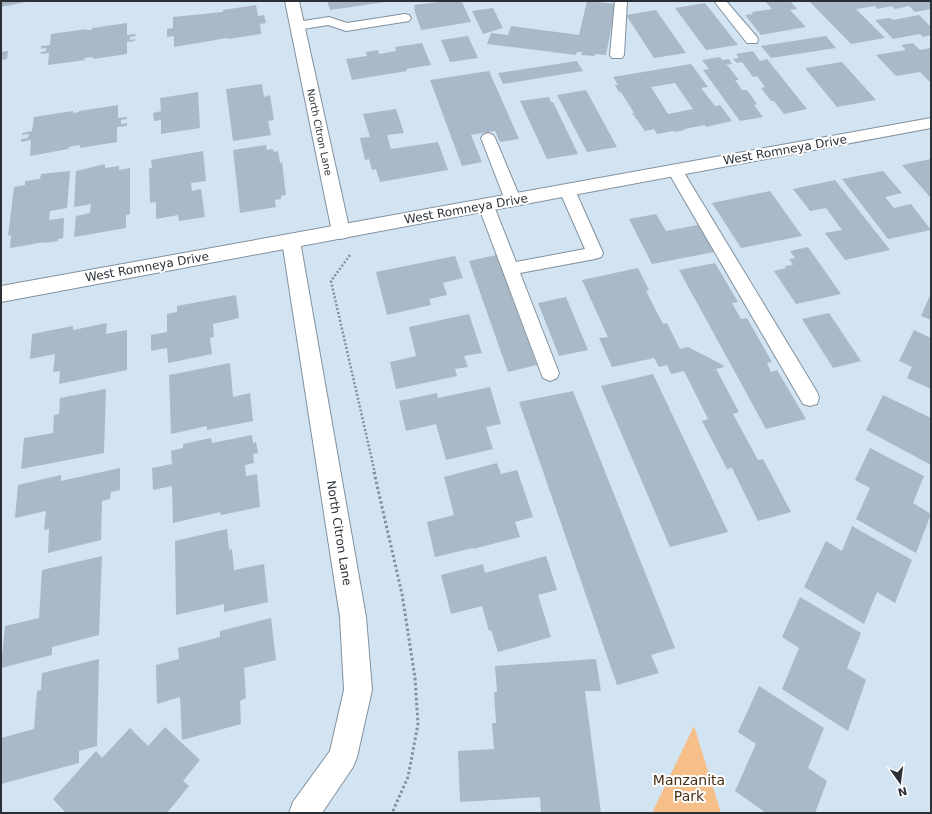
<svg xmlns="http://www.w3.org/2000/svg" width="932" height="814" viewBox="0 0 932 814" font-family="'DejaVu Sans',sans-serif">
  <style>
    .green { fill: #f6bf8a }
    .building { fill: #a9b9c7; fill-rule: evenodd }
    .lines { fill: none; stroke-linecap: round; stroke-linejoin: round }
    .service-casing { stroke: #82919e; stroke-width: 2 }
    .minor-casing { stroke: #82919e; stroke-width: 2 }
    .tertiary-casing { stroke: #82919e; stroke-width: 2 }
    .path-far1 { stroke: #838f99; stroke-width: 2.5; stroke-dasharray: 2 2; stroke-linecap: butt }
    .path { stroke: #838f99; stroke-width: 3; stroke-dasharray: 2.5 2.5; stroke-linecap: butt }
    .service { fill: #fff; fill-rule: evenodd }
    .minor { fill: #fff; fill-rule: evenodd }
    .tertiary { fill: #fff; fill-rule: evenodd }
    .labels { text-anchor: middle; stroke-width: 4; stroke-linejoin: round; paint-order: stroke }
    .far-street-label { font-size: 10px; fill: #2a3036; stroke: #fff }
    .street-label { font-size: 12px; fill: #2a3036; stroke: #fff }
    .near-park-label { font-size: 14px; fill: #4b2f11; stroke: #fff }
  </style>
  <rect width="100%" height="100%" fill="#d2e3f1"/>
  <!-- green -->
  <path class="green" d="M694 726 721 813H652L653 811Z"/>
  <!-- building -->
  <path class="building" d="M1 1H26V2L1 7Z
    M327 1H385V2L330 10Z
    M446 1 462 2 471 22 421 30 414 9H415L414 5Z
    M587 1 616 4 606 55 595 54V56L581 55 582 52H577L576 55 487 44 491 33 508 35 511 26 579 35Z
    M765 1H790L797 9 790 10 806 27 761 35 745 15 753 14 752 12 772 9Z
    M809 1H931V9L915 12 909 6 895 9 892 6 877 9 875 6 856 9 885 38 851 44Z
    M705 3 738 45 706 50 675 8Z
    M256 5 258 16 264 15 266 23 260 24 261 34 228 39 227 38 174 47V36L167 37V29L173 28V17L223 12V10Z
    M493 8 503 28 483 34 472 11Z
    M656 10 686 53 654 58 626 15Z
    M919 15 931 27V35L923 37 920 34 893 39 875 20 890 18 893 20Z
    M127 23V35L135 34 136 36 130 37V40L135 39V41L127 42V54L93 59V57L84 58 85 60 48 65 49 53 40 54 41 52 46 51V48L41 49V46L50 45 51 34 87 29V30H92V28Z
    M468 36 478 58 450 62 441 40Z
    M826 36 836 48 771 58 761 46Z
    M422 43 431 65 406 69 407 71 352 80 346 59 367 56 366 52 378 50 379 54 396 51 395 47Z
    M913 43 920 50 931 48V83L920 72 896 76 876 55 906 50 901 45Z
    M8 51 7 59 1 60V52Z
    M753 51 760 61 767 59 807 109 784 114 774 101H771L761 88 765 87 757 76 753 77 742 62 737 63 733 59 739 58 736 54Z
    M720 57 722 60 729 59 732 64 725 65 728 66 739 80H735L742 90H747L757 104 754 105 763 117 740 121 703 70 709 69 702 60Z
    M577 61 583 71 503 84 498 73Z
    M842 62 876 100 837 107 805 68Z
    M691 64 708 87 701 88 715 106 720 105 732 121 706 127 705 125 684 129 685 130 674 132 673 131 657 134 654 129 645 131 632 113H634L621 92H619L615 85H618L613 77ZM675 83 693 109 668 114 651 87Z
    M489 71 519 139 500 142 495 131 471 135 482 162 462 166 430 80Z
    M262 84 264 97 270 95 274 120 268 121 271 135 233 141 226 89Z
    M586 90 617 147 587 152 557 95Z
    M198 92 200 128 161 134V120L154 121 153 113 161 111 160 98Z
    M549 97 551 102H553L578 154 547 159 520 101Z
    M118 105V118L127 117V119L121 120V124L127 123V126L117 127V142L80 148V145L69 147 68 149 30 156 31 140 21 142V139L28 138 29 134 22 135V133L32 131 34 117 73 111V113L79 112V111Z
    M396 109 404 133 387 135 391 149 438 142 448 170 380 182 376 169 372 170 369 159 365 160 360 138 370 137 363 114Z
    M266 145 267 150 273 149 274 152 278 151 280 163 282 162 286 195 281 196V199L275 200 276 207 240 213 233 150Z
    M203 151 206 181 191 183 192 191 201 189 205 217 179 221 178 215 156 219V202L150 203 149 168H152L151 160Z
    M931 159V196L930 197 902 165Z
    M105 164V168L119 166V170L130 168V214L126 215V228L74 237 76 216 90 213 91 204 74 207 76 171Z
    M70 171 67 208 50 211 49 220 64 218 63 238 58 239V241L44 243V242L10 248 11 235 8 236 14 187 25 185V181L40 179 41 174Z
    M883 171 902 193 885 197 894 208 911 204 931 230 888 239 842 179Z
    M835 180 890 250 845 260 825 233 842 230 826 208 810 211 793 189Z
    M770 191 802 236 741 248 712 203Z
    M656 214 666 231 698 225 714 252 652 264 629 219Z
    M808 247 841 294 796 304 774 271 786 268 785 266 793 265 789 259 795 258 790 251Z
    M496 255 537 365 508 372 469 261Z
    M455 256 463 278 443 283 447 295 429 299 431 305 387 315 376 272Z
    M715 263 738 302 732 303 741 319 747 318 772 362 767 363 771 372 777 370 806 419 766 429 679 270Z
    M638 268 649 290 646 291 663 324 667 323 680 349 688 347 723 365 724 367 716 369 739 412 733 414 758 460 763 459 791 512 758 521 732 468 727 469 702 421 708 419 684 371 671 374 667 365 659 367 654 358 612 367 599 338 608 337 582 280Z
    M931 293V320L921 316Z
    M236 295 239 318 213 324 214 337 210 338 212 354 168 363 167 348 151 351V335L167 332V314L177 312V306Z
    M566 297 588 350 559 356 538 303Z
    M829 313 861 361 833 368 802 319Z
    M469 314 482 353 464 356 468 367 455 369 457 376 396 389 390 362 416 356 409 327Z
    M107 323 106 334 127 330V370L59 384 60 371 53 372 55 354 30 359 32 334 73 326V330Z
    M914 330 931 338V389L907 378 912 367 899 361Z
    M230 363 233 397 250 393 253 421 207 430V426L171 434 169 375Z
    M653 374 728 532 670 547 601 386Z
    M490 387 501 424 486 427 493 449 446 460 436 424 406 431 399 401 437 393 438 398Z
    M106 389 104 453 21 469 24 438 53 433 54 415 59 414 60 398Z
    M573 391 675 648 651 655 659 673 617 685 519 402Z
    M883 395 931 418V465L866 430Z
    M252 435 253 443 256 442 258 453 253 454 254 463 245 465 246 476 257 474 260 507 221 515 220 512 173 523 172 486 153 490 152 468 172 464 171 451 183 448V444L211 438 212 443Z
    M870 448 924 476 913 503 931 514 916 553 856 519 870 488 855 480Z
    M497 463 501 474 517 470 533 517 515 522 520 537 473 549V548L435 557 427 522 454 515 444 477Z
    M120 468V490L111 492 110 499 102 501 101 540 48 553 49 529 44 530 46 511 15 518 18 485 61 475V481Z
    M852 526 912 560 895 603 877 592 864 624 804 587 826 541 842 551Z
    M227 529 229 550 232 549 234 570 264 564 268 602 224 612V604L176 615 175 541Z
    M102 556 99 635 52 647V655L1 668 5 626 39 618 42 570Z
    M546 556 557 590 538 595 551 637 498 652 491 630 489 631 482 606 451 614 441 575 483 564 485 573Z
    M800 597 861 633 847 668 866 680 848 731 782 689 799 648 782 637Z
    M271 618 276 660 244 668 246 698 240 701 241 724 182 740 180 697 157 704 156 665 179 659 178 648 220 637V631Z
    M99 659 97 746 79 751V763L1 784V738L34 729 37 691 41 690 42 673Z
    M596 659 601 691H585L601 813H541L540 797 460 802 458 751 494 749 492 723H496L494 692H497L495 666Z
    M759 686 824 728 808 768 827 781 815 813H766L735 791 756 744 738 732Z
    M165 727 200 760 183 781 189 786 167 813H66L53 799 96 751 102 758 130 728 148 746Z"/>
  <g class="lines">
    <!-- service casing -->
    <g class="service-casing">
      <path id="service" d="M615 1H627L624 55 622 58H612L610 55Z
        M714 1H726L757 37 758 40 757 43H747Z
        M405 14 409 15 411 18 409 21 346 31 328 25 297 30 293 29 291 26 293 23 297 22 329 17 347 23Z
        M488 133 493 135 495 138 521 200 518 204 513 205 508 204 505 200 481 138 483 135Z
        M675 165 680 166 817 392 819 398 817 404 810 406 803 404 667 170 670 166Z
        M567 185 572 186 575 190 603 253 601 257 595 259 520 273 559 373 557 378 550 381 543 378 541 373 478 205 480 201 486 199 492 201 516 262 585 249 559 190 562 186Z"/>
    </g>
    <!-- minor casing -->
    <g class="minor-casing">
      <path id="minor" d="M285 1H299L350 232 348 237 341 239 334 237 332 232Z
        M291 234 298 236 300 241 366 617 372 690 357 757 353 767 322 813H289L293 802 330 751 344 690 340 617 282 241 284 236Z"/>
    </g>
    <!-- tertiary casing -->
    <g class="tertiary-casing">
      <path id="tertiary" d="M931 118V128L1 302V286Z"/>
    </g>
    <!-- path-far1 -->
    <path class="path-far1" d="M350 255 331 281 375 473"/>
    <!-- path -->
    <path class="path" d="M374 472 402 594 415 678 418 724 408 777 392 813"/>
    <!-- service -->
    <use href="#service" class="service"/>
    <!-- minor -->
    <use href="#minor" class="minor"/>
    <!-- tertiary -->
    <use href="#tertiary" class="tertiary"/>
  </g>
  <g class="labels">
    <!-- far-street labels -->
    <g class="far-street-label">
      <text transform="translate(320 132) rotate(78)" y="4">North Citron Lane</text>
    </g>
    <!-- street labels -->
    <g class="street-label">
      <text transform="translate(785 150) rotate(-10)" y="4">West Romneya Drive</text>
      <text transform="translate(466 209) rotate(-10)" y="4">West Romneya Drive</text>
      <text transform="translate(147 267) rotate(-10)" y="4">West Romneya Drive</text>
      <text transform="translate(339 533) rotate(81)" y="4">North Citron Lane</text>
    </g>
    <!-- near-park labels -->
    <g class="near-park-label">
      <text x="689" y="785">Manzanita<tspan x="689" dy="16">Park</tspan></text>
    </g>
  </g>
  <!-- border -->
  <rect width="932" height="814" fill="none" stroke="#2a3036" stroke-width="4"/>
  <!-- north arrow -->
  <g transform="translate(900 782) rotate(166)" stroke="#ffffff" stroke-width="3" paint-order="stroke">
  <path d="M0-3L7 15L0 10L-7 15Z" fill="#2a3036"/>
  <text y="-6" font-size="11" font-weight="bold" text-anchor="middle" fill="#2a3036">N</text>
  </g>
</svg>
